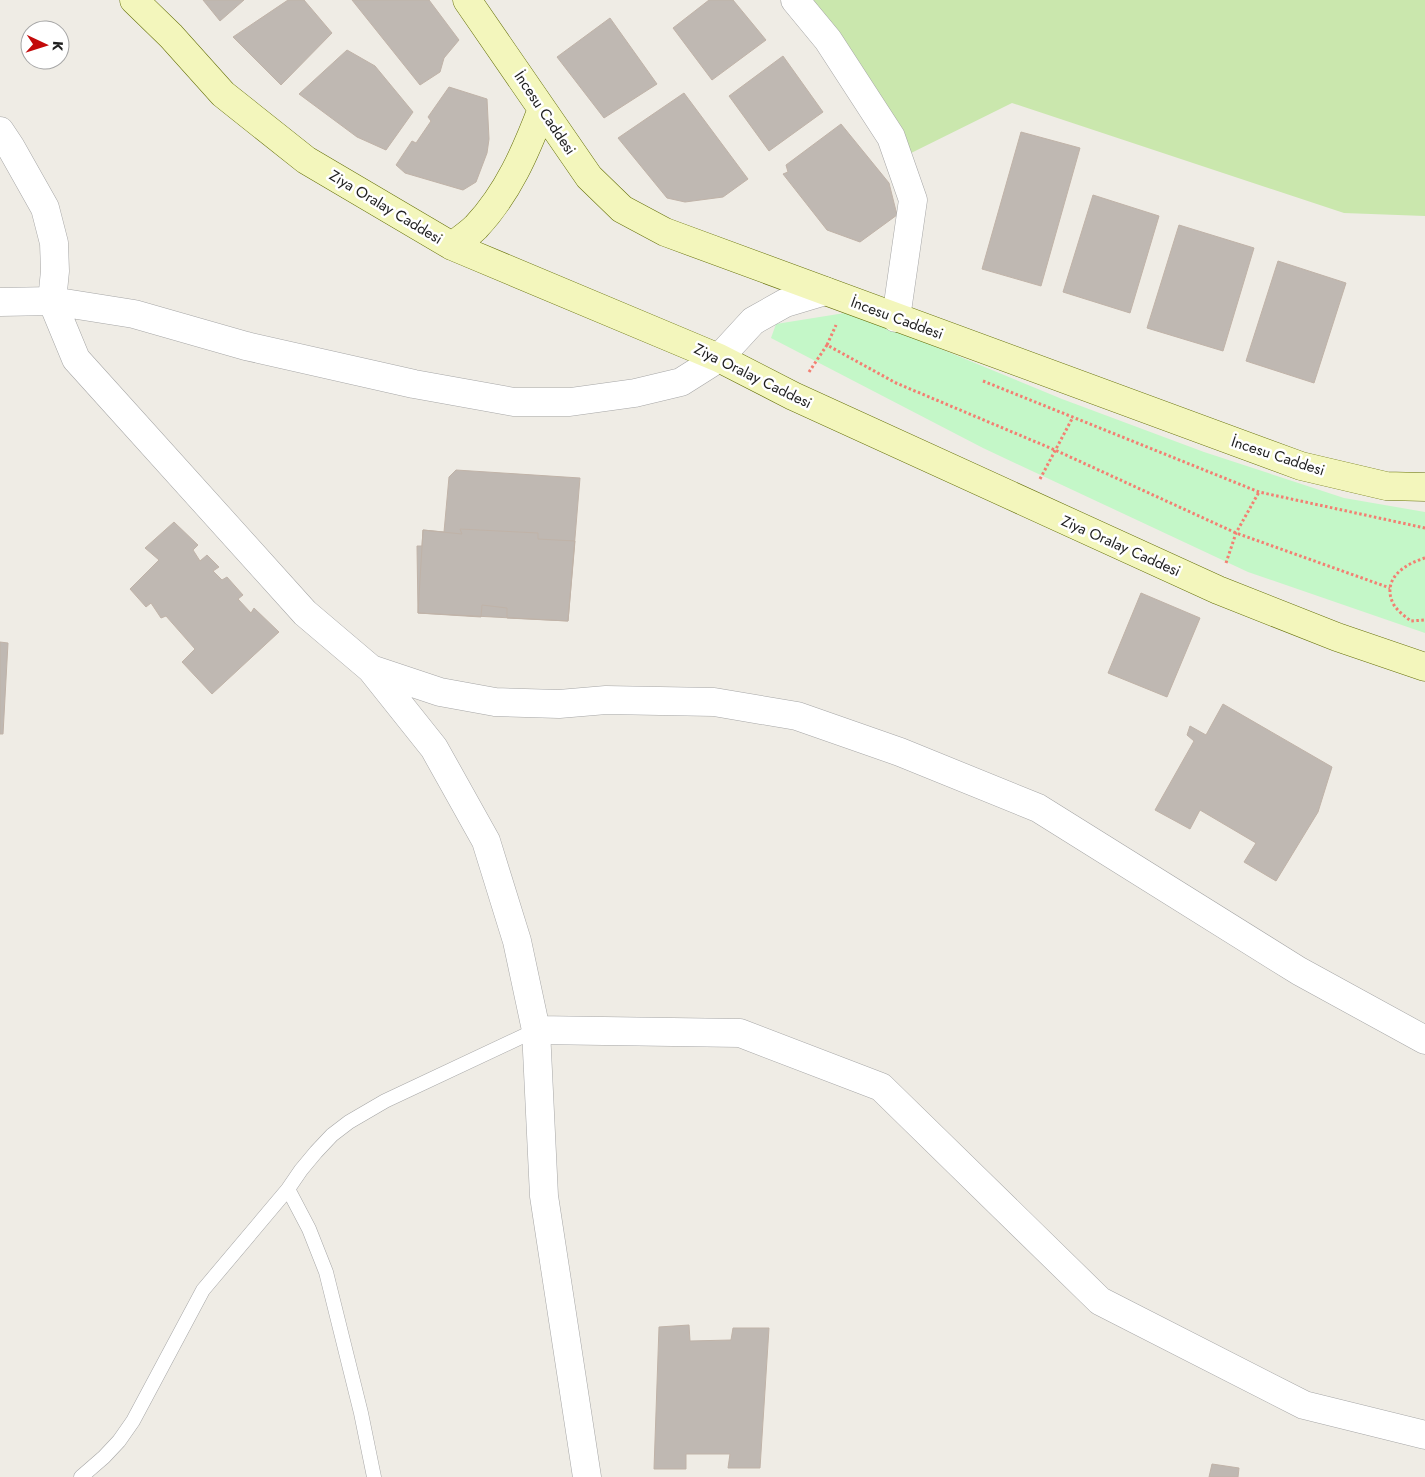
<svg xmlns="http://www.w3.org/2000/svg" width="1425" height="1477" viewBox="0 0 1425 1477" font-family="Jost,sans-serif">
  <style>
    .grass { fill: #cae7ad }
    .park { fill: #c4f7c8 }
    .building { fill: #bfb8b2; stroke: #c0b3a8 }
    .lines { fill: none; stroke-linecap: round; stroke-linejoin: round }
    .lane-casing { stroke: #a6a6a6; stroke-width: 15 }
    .street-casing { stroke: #a6a6a6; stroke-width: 29 }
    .secondary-casing { stroke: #66710a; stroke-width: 29 }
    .path { stroke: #f37f72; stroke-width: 3; stroke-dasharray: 2.5 2.5; stroke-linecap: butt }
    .lane { stroke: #fff; stroke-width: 14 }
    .street { stroke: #fff; stroke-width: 28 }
    .secondary { stroke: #f3f6bc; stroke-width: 28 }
    .labels { text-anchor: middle; stroke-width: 5; stroke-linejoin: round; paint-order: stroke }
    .street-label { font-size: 15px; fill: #1f1f1f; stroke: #fff }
  </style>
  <rect width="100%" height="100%" fill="#efece5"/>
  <!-- grass -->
  <path class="grass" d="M795 0H1425V216L1344 213 1012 103 899 159Z"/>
  <!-- park -->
  <path class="park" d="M851 312 1062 399 1204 452 1344 498 1425 512V633L1248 572 983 448 771 338 776 324Z"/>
  <!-- building -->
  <path class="building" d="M203 0H244L220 21Z
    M288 0H304L332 33 281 85 233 37Z
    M352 0H429L459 40 444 58 440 72 420 85Z
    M709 0H733L766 40 712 80 673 28Z
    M610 18 657 84 604 118 557 57Z
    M347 50 375 66 413 112 386 150 357 137 299 94Z
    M783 56 823 112 769 151 729 96Z
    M449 87 487 99 489 139 487 153 476 182 463 190 405 173 396 165 412 141 416 143 431 121 428 117Z
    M684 93 748 179 723 197 685 202 667 198 618 138Z
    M841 124 889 183 897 215 860 242 827 230 783 174 788 172 786 165Z
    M1021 132 1080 148 1041 286 982 269Z
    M1093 195 1159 216 1130 313 1063 292Z
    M1179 225 1254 248 1223 351 1147 328Z
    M1278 261 1346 283 1314 383 1246 361Z
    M456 470 580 478 568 621 418 613 417 546H422L423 530 444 532 449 477Z
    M174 522 198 545 193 550 200 561 207 555 219 567 213 571 222 580 227 577 243 595 238 599 251 613 254 608 279 632 212 694 182 662 195 649 166 616 161 618 151 603 146 607 130 589 159 560 145 548Z
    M460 529 538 533V539L575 541 568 621 507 618V608L482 605 481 617 418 613 423 530 462 534Z
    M1141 593 1200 618 1167 697 1108 673Z
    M0 642 8 643 3 734H0Z
    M1223 704 1332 767 1318 812 1276 881 1244 862 1256 843 1200 810 1190 829 1155 810 1194 741 1187 735 1190 726 1206 735Z
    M689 1325 690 1341 731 1340 733 1328H769L760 1468H728L730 1454H686V1469H654L659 1327Z
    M1212 1464 1239 1468 1238 1477H1209Z"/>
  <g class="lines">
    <!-- lane casing -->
    <g class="lane-casing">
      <path id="lane" d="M288 1189 309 1229 326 1272 361 1413 374 1477
        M81 1477 104 1457 119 1441 133 1421 203 1290 288 1189 301 1170 316 1152 332 1135 349 1122 385 1101 536 1030"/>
    </g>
    <!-- street casing -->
    <g class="street-casing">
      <path id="street" d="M795 0 828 40 891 137 913 200 896 318
        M0 131 10 146 45 208 54 243 55 271 52 301 76 359 305 613 371 669 434 748 486 841 517 941 536 1030 544 1196 587 1477
        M0 302 52 301 134 314 246 346 414 384 514 402H570L635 393 681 382 719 358 753 321 785 303 825 291
        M371 669 440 692 495 702 559 704 606 700 714 702 797 716 900 752 1038 808 1299 971 1425 1040
        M536 1030 740 1033 881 1087 1100 1301 1304 1405 1425 1435"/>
    </g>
    <!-- secondary casing -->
    <g class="secondary-casing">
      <path id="secondary" d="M134 0 171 36 223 94 306 160 452 246 719 358 793 396 1218 590 1337 637 1425 667
        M467 0 589 177 622 209 665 232 1301 466 1386 486 1425 487
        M452 246C460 240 469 234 476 227 508 193 526 151 542 109"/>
    </g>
    <!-- path -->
    <path class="path" d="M827 345 836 325
      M809 372 827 345 896 383 1055 450 1236 533 1390 588
      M983 381 1259 492 1425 528
      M1040 479 1073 417
      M1425 558C1405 564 1383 578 1392 601 1395 609 1404 616 1411 621L1425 620
      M1226 563 1236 533 1259 492"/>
    <!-- lane -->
    <use href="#lane" class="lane"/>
    <!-- street -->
    <use href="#street" class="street"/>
    <!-- secondary -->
    <use href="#secondary" class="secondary"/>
  </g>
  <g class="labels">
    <!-- street labels -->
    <g class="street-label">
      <text transform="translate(545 113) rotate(56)" y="5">İncesu Caddesi</text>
      <text transform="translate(386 207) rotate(31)" y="5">Ziya Oralay Caddesi</text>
      <text transform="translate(897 318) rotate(20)" y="5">İncesu Caddesi</text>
      <text transform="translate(753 376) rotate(26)" y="5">Ziya Oralay Caddesi</text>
      <text transform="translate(1278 456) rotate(18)" y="5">İncesu Caddesi</text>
      <text transform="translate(1121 546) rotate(24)" y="5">Ziya Oralay Caddesi</text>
    </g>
  </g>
  <!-- north arrow -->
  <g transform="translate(45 45) rotate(94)"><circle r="24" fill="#ffffff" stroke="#a5a5a5"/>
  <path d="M0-4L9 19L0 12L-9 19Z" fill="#c30a0a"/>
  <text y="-8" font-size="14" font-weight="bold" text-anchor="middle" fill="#1f1f1f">K</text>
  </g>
</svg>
